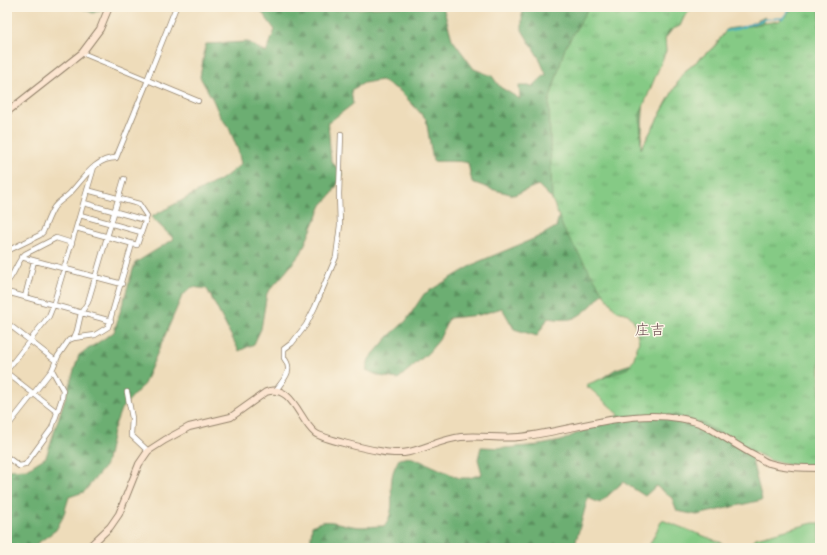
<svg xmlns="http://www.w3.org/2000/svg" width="827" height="555" viewBox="0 0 827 555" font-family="Mynerve,'Klee One',sans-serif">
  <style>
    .forest { fill: url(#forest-firs); stroke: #546c48 }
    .park { fill: url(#park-tufts); stroke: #607a52 }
    .pitch { fill: #85ca85; stroke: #607a52 }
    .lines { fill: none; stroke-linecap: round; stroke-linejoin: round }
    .stream { stroke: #45acc5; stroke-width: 1.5 }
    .street-casing { stroke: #94836c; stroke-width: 6 }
    .secondary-casing { stroke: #94836c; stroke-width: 8 }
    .street { stroke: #fff; stroke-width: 4.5 }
    .secondary { stroke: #fce5d0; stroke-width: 6 }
    .labels { text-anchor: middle; stroke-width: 3; stroke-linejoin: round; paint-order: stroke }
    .quarter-label { font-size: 15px; fill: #6f5256; stroke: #fcf5e5 }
  </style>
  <defs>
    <pattern id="forest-firs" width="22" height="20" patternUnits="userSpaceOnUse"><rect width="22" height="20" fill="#6cae72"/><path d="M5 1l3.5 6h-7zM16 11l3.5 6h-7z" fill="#5a8e5d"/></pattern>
    <pattern id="park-tufts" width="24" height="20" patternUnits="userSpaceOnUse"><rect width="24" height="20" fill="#85ca85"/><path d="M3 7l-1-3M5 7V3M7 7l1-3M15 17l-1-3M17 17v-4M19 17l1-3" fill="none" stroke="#6ea46c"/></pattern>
  </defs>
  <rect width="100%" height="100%" fill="#fcf5e5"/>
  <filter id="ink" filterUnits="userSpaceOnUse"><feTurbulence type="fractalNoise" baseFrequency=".025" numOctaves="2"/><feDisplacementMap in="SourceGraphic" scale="8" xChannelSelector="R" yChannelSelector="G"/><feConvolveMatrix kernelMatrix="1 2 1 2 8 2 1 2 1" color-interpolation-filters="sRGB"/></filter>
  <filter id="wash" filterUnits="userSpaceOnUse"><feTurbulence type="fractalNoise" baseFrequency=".012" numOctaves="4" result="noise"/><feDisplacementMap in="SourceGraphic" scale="16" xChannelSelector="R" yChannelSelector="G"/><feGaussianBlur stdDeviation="0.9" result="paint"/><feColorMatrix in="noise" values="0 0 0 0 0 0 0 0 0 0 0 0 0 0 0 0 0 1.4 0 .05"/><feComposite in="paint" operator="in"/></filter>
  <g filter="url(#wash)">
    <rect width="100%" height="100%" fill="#eedcba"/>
    <!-- forest -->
    <path class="forest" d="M79 7H103L102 9 93 13Z
      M258 7H331L332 10 388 7H443L452 39 474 69 492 76 500 87 520 99 519 86H533L546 74 539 58 522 30V7H694L684 17 680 26H675L659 46 646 80 643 111 641 149 683 73 715 46 727 29H739L765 17 761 40 820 7 756 443 752 460 762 500 697 515 677 511 672 498 656 486 645 496 623 482 600 503 588 498 574 548H310L312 526C327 517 337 524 352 526 362 528 373 526 384 526 397 510 389 495 392 477 393 470 396 465 399 459L410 457 428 464 459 478H469L482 474 478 459 481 447 506 448 540 445 561 441 600 422 628 412 626 389 587 388 616 369 665 353 609 286C599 297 588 312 574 318 566 321 556 319 548 318L537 336 514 329 502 308 479 315 449 318 439 340 428 353 398 379 380 376 366 370 369 359 389 336 406 321 424 294 478 262 538 237 556 227 560 211 552 199 538 185 514 195 491 189 472 182 468 163C460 160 443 162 433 161L426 119 400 91 381 80 364 83 351 90 353 104 328 123 331 161 343 174 332 194 322 205 301 253 284 274 267 293 261 329 254 344 239 351 207 289 192 287 182 296 144 384 121 409 113 431 106 465 84 492 69 497 63 517 56 530 31 548H7V470L27 469 46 457 79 355 114 332 135 263 174 239 151 217 225 177 241 164 238 150 229 128 220 116 213 100 200 77 206 44 248 42 266 53 275 30Z"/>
    <!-- park -->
    <path class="park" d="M589 7H694L684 17 680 26 669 31 665 38 666 51 640 114 641 149 683 73 715 46 727 29 779 21 794 7H820V466L789 465 769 460 704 424 676 415 621 416 586 385 628 368 634 358 639 341 634 321 628 314 617 311 607 299 564 230 552 199 549 102 565 48Z"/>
    <!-- pitch -->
    <path class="pitch" d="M662 520 722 543 720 548H648Z
      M813 523H820V548H744L756 538Z"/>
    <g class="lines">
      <!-- stream -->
      <path class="stream" d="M726 31 737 29 765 19 783 18 791 7"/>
    </g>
  </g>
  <g filter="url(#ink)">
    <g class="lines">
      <!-- street casing -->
      <g class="street-casing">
        <path id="street" d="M82 53 198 101
          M147 80 176 7
          M84 203 145 220
          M80 215 141 232
          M76 228 137 245 147 216 139 204 87 190
          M7 251 40 235 43 232C46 224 49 216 53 209 56 203 64 199 69 194 83 180 94 158 116 158L148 80
          M21 257 122 284
          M7 282C15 274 17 261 25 254L56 238 72 243
          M7 292 111 321
          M25 297 34 261
          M7 323 56 361
          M74 338 77 331 81 313 88 302 124 179
          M7 370 49 316 53 306 94 167
          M7 373 57 412
          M276 390C284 379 294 370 284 358V349L292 343 306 325 315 307 336 257 340 225 339 194 341 134
          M127 392 132 418 131 435 148 451
          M7 427 52 370
          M7 457 19 466 25 465 52 428 62 398 63 390 52 370 58 356 69 340 74 338 95 335 108 327 132 244"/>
      </g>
      <!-- secondary casing -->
      <g class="secondary-casing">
        <path id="secondary" d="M7 112 82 53 100 29 109 7
          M88 548 110 527 119 514 139 464 148 451 165 440 189 427 231 417 266 392C292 383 299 420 315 433 323 439 367 449 379 451 387 453 401 454 409 452 427 448 443 439 461 437 480 435 500 439 519 437 564 432 608 416 653 416 670 416 692 419 706 426 723 436 739 447 756 456 760 458 764 462 769 463 785 468 804 468 820 468"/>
      </g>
      <!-- street -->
      <use href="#street" class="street"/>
      <!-- secondary -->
      <use href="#secondary" class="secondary"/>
    </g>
  </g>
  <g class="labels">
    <!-- quarter labels -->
    <g class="quarter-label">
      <text x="650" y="335">庄吉</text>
    </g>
  </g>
  <!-- margin -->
  <rect width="827" height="555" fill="none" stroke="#fcf5e5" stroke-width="24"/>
</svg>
